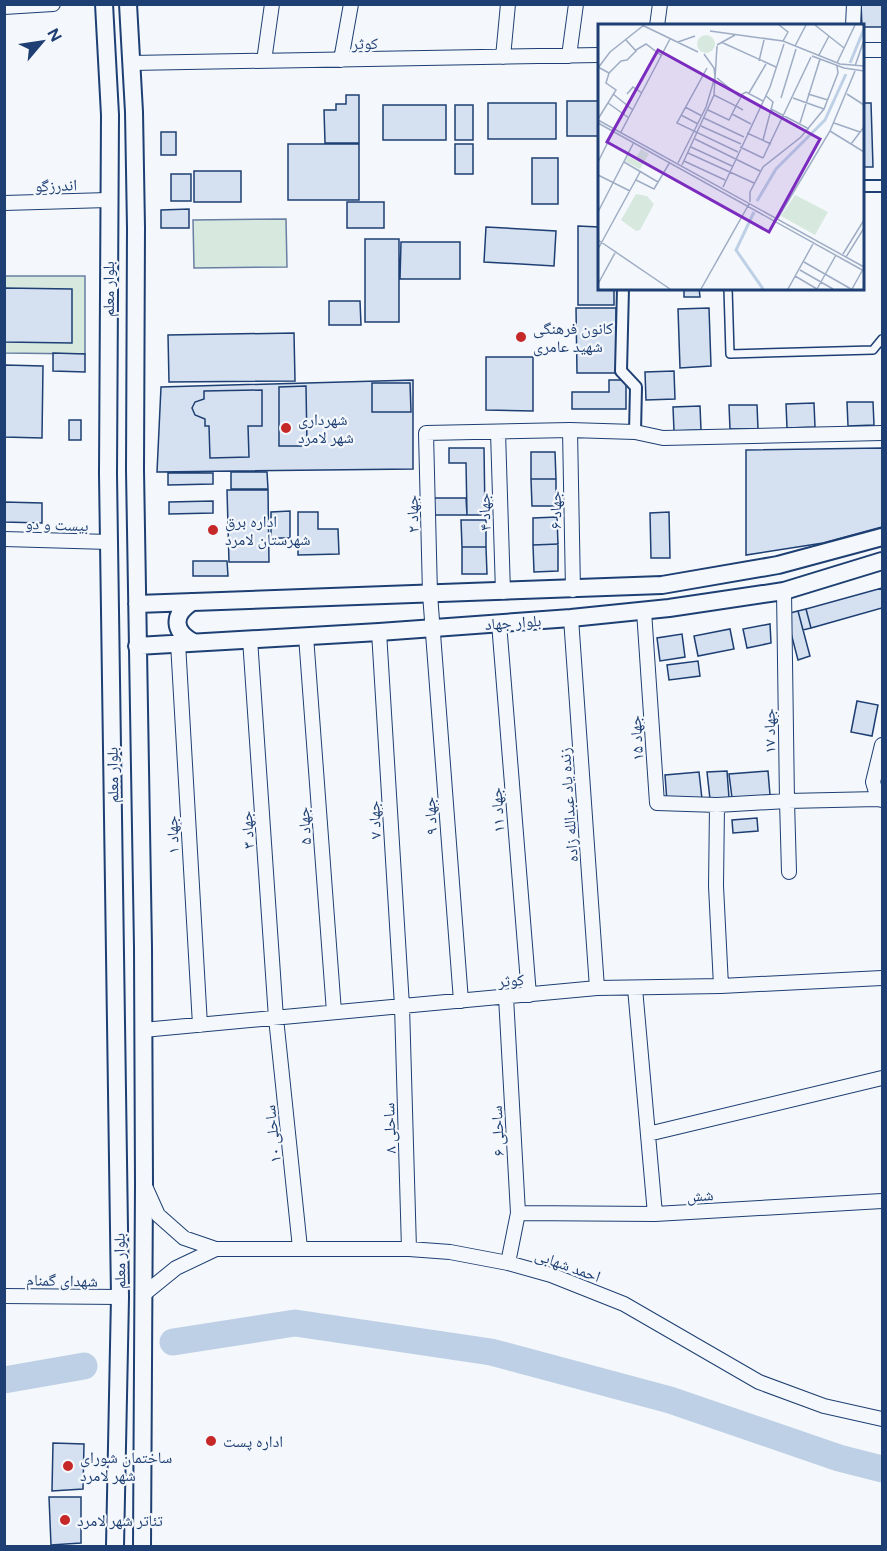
<svg xmlns="http://www.w3.org/2000/svg" width="887" height="1551" viewBox="0 0 887 1551" font-family="Figtree,'Noto Naskh Arabic',sans-serif">
  <style>
    .green { fill: #d7e8df; stroke: #687fa3; stroke-width: 1.5 }
    .lines { fill: none; stroke-linecap: round; stroke-linejoin: round }
    .river { stroke: #bed0e5; stroke-width: 27 }
    .building { fill: #d5e0f0; stroke: #1d3f73; stroke-width: 1.5 }
    .service-casing { stroke: #1d3f73; stroke-width: 10 }
    .pedestrian-casing { stroke: #1d3f73; stroke-width: 14 }
    .minor-casing { stroke: #1d3f73; stroke-width: 16 }
    .tertiary-casing { stroke: #1d3f73; stroke-width: 20 }
    .service { stroke: #f4f7fb; stroke-width: 7 }
    .pedestrian { stroke: #f4f7fb; stroke-width: 10 }
    .minor { stroke: #f4f7fb; stroke-width: 14 }
    .tertiary { stroke: #f4f7fb; stroke-width: 16 }
    .poi-dot { fill: #c62828; stroke: #f4f7fb; stroke-width: 2 }
    .labels { text-anchor: middle; stroke-width: 4.5; stroke-linejoin: round; paint-order: stroke }
    .street-label { font-size: 16px; fill: #1d3f73; stroke: #f4f7fb }
    .poi-label { font-size: 16px; fill: #1d3f73; stroke: #f4f7fb; text-anchor: start }
    .inset-river { fill: none; stroke: #bed0e5; stroke-width: 3 }
    .inset-road { fill: none; stroke: #9eadc5; stroke-width: 1.5 }
    .view { fill: #7b2cbf; fill-opacity: 0.15; stroke: #7b2cbf; stroke-width: 3 }
    .inset-edge { fill: none; stroke: #1d3f73; stroke-width: 3 }
  </style>
  <rect width="100%" height="100%" fill="#f4f7fb"/>
  <!-- green -->
  <path class="green" d="M286 219 287 267 194 268 193 220Z
    M5 276H85V354L5 353Z"/>
  <g class="lines">
    <!-- river -->
    <path class="river" d="M173 1342 295 1323 491 1352 670 1400 839 1458 882 1469
      M4 1380 84 1366"/>
  </g>
  <!-- building -->
  <path class="building" d="M861 4H882V27H862Z
    M346 95H359V143H325L324 110H336V104H346Z
    M567 101H598V136H567Z
    M488 103H556V139H488Z
    M862 103H871L873 167H862Z
    M383 105H446V140H383Z
    M455 105H473V140H455Z
    M161 132H176V155H161Z
    M288 144H359V200H288Z
    M455 144H473V174H455Z
    M532 158H558V204H532Z
    M194 171H241V202H194Z
    M171 174H191V201H171Z
    M347 202H384V228H347Z
    M189 209V228H161V210Z
    M578 226 599 227V288H614V305H578Z
    M486 227 556 231 554 266 484 262Z
    M365 239H399V322H365Z
    M401 242H460V279H400Z
    M4 288 72 289V343L4 342Z
    M684 288H699L700 297H684Z
    M329 301H360L361 325H329Z
    M576 308H616V373H577Z
    M709 308 711 366 680 368 678 309Z
    M294 333 295 381 169 382 168 335Z
    M53 353 85 354V372L53 371Z
    M486 357H533V411L486 410Z
    M4 365 43 366 42 438 4 437Z
    M674 371 675 399 646 400 645 372Z
    M413 380V469L157 472 161 387Z
    M609 380H626V409H572V392H609Z
    M372 383H410L411 412H372Z
    M306 386 307 446H279V387Z
    M262 390V426H248L249 457 210 458 209 426H205V419L195 415 192 408 195 402 204 399V391Z
    M847 402H873L874 425 848 426Z
    M814 403 815 427 787 428 786 404Z
    M729 405H757L758 429H730Z
    M700 406 701 430 674 431 673 407Z
    M69 420H81V440H69Z
    M449 448H484L485 515H467L466 463H449Z
    M882 448V527L823 543 746 555V450Z
    M531 452H555L556 479H531Z
    M231 472H267L268 489H231Z
    M168 473H213V484L168 485Z
    M531 479H556V506H532Z
    M227 490H268L269 562H229Z
    M434 498H466L467 515H434Z
    M213 501V513L169 514V502Z
    M4 502 42 503V523L4 522Z
    M290 511V538H271V512Z
    M298 512H318V529H338L339 554 298 555Z
    M669 512 670 558H651L650 513Z
    M557 517 558 544 533 545V518Z
    M461 520H486V547H462Z
    M558 544V571L534 572 533 545Z
    M462 547H486L487 574H462Z
    M193 561H227L228 576H193Z
    M882 588V608L811 628 806 609Z
    M806 609 811 628 803 630 798 611Z
    M798 611 810 656 798 660 786 614Z
    M770 624 771 643 747 648 743 629Z
    M730 629 734 649 698 656 694 636Z
    M682 634 685 657 660 661 657 638Z
    M698 661 700 676 669 680 667 665Z
    M857 701 878 705 872 736 851 732Z
    M727 771 729 798 710 799 707 772Z
    M768 771 770 795 732 798 729 774Z
    M699 772 702 799 667 802 665 775Z
    M757 818 758 831 733 833 732 820Z
    M53 1443 84 1444 83 1489 52 1491Z
    M49 1497H81V1543L51 1545Z"/>
  <g class="lines">
    <!-- service casing -->
    <g class="service-casing">
      <path id="service" d="M728 288 730 354 873 350 882 339"/>
    </g>
    <!-- pedestrian casing -->
    <g class="pedestrian-casing">
      <path id="pedestrian" d="M862 186H882
        M623 288 621 371 636 387 635 432"/>
    </g>
    <!-- minor casing -->
    <g class="minor-casing">
      <path id="minor" d="M4 7 53 4
        M657 26 660 4
        M853 26 854 4
        M862 50H882
        M569 56 576 4
        M503 57 508 4
        M341 60 351 4
        M264 61 272 4
        M131 63 599 55
        M4 203 108 200
        M570 430 573 590
        M498 432 503 592
        M4 539 109 542
        M644 611 657 803 717 805 787 801 784 591
        M571 618 597 988
        M499 623 529 995
        M379 632 402 1006 409 1249
        M306 636 334 1012
        M250 639 276 1018 300 1248
        M178 643 200 1025
        M882 745 873 782 878 799 882 800
        M717 805 716 886 721 986
        M789 872 787 801 878 799
        M635 988 655 1214
        M506 997 518 1213 508 1263
        M461 1001 430 594 426 433 570 430 635 432 663 438 882 433
        M143 1030 597 988 721 986 882 978
        M648 1134 882 1078
        M145 1186 158 1215 184 1238 216 1249H409L450 1252 508 1263 551 1275 624 1304 759 1382 824 1406 882 1419
        M518 1213 655 1214 882 1201
        M144 1294 176 1268 216 1249
        M4 1296 120 1297"/>
    </g>
    <!-- tertiary casing -->
    <g class="tertiary-casing">
      <path id="tertiary" d="M104 4 110 115 108 474 120 1297 115 1546
        M128 4 134 112 136 228 135 470 143 947 144 1184 142 1546
        M192 602C172 615 173 631 193 642
        M137 604 662 585 778 565 882 537
        M137 646 379 632 571 618 669 608 784 591 882 561"/>
    </g>
    <!-- service -->
    <use href="#service" class="service"/>
    <!-- pedestrian -->
    <use href="#pedestrian" class="pedestrian"/>
    <!-- minor -->
    <use href="#minor" class="minor"/>
    <!-- tertiary -->
    <use href="#tertiary" class="tertiary"/>
  </g>
  <!-- markers -->
  <g class="poi-dot">
    <circle cx="521" cy="337" r="6"/>
    <circle cx="286" cy="428" r="6"/>
    <circle cx="213" cy="530" r="6"/>
    <circle cx="211" cy="1441" r="6"/>
    <circle cx="68" cy="1466" r="6"/>
    <circle cx="65" cy="1520" r="6"/>
  </g>
  <g class="labels">
    <!-- street labels -->
    <g class="street-label">
      <text transform="translate(365 43) rotate(-1)" y="6">کوثر</text>
      <text transform="translate(56 185) rotate(-2)" y="6">اندرزگو</text>
      <text transform="translate(108 289) rotate(-90)" y="6">بلوار معلم</text>
      <text transform="translate(555 510) rotate(-91)" y="6">جهاد ۶</text>
      <text transform="translate(484 512) rotate(-92)" y="6">جهاد ۴</text>
      <text transform="translate(412 514) rotate(-92)" y="6">جهاد ۲</text>
      <text transform="translate(57 524) rotate(2)" y="6">بیست و دو</text>
      <text transform="translate(513 622) rotate(-4)" y="6">بلوار جهاد</text>
      <text transform="translate(769 731) rotate(-91)" y="6">جهاد ۱۷</text>
      <text transform="translate(636 738) rotate(-94)" y="6">جهاد ۱۵</text>
      <text transform="translate(112 775) rotate(-91)" y="6">بلوار معلم</text>
      <text transform="translate(568 805) rotate(-94)" y="6">زنده یاد عبدالله زاده</text>
      <text transform="translate(497 810) rotate(-94)" y="6">جهاد ۱۱</text>
      <text transform="translate(430 816) rotate(-94)" y="6">جهاد ۹</text>
      <text transform="translate(374 820) rotate(-93)" y="6">جهاد ۷</text>
      <text transform="translate(304 826) rotate(-94)" y="6">جهاد ۵</text>
      <text transform="translate(247 830) rotate(-94)" y="6">جهاد ۳</text>
      <text transform="translate(172 835) rotate(-93)" y="6">جهاد ۱</text>
      <text transform="translate(511 980) rotate(-5)" y="6">کوثر</text>
      <text transform="translate(389 1128) rotate(-92)" y="6">ساحلی ۸</text>
      <text transform="translate(497 1131) rotate(-93)" y="6">ساحلی ۶</text>
      <text transform="translate(272 1134) rotate(-96)" y="6">ساحلی ۱۰</text>
      <text transform="translate(700 1195) rotate(-3)" y="6">شش</text>
      <text transform="translate(119 1261) rotate(-91)" y="6">بلوار معلم</text>
      <text transform="translate(568 1265) rotate(20)" y="6">احمد شهابی</text>
      <text transform="translate(62 1280) rotate(1)" y="6">شهدای گمنام</text>
    </g>
    <!-- poi labels -->
    <g class="poi-label">
      <text x="533" y="334">کانون فرهنگی<tspan x="533" dy="18">شهید عامری</tspan></text>
      <text x="298" y="425">شهرداری<tspan x="298" dy="18">شهر لامرد</tspan></text>
      <text x="225" y="527">اداره برق<tspan x="225" dy="18">شهرستان لامرد</tspan></text>
      <text x="223" y="1447">اداره پست</text>
      <text x="80" y="1463">ساختمان شورای<tspan x="80" dy="18">شهر لامرد</tspan></text>
      <text x="77" y="1526">تئاتر شهر لامرد</text>
    </g>
  </g>
  <!-- overview -->
  <g transform="translate(598 24)">
    <rect width="266" height="266" fill="#f4f7fb"/>
    <path d="M43 125 51 130 42 145 27 137 30 132 37 136ZM38 170 49 172 56 180 42 206 38 207 23 196ZM197 171 230 188 217 211 183 192Z" fill="#d7e8df"/>
    <path d="M99 20a9 9 0 1 1 18 0a9 9 0 1 1-18 0Z" fill="#d7e8df"/>
    <path class="inset-river" d="M252 39 266 5M159 177 178 145 227 96 248 50M156 188 138 226 165 265"/>
    <path class="inset-road" d="M44 1 100 28M181 1 190 8 185 17M217 1 246 24M112 7 185 17 242 40 266 42M80 18 97 12M123 18 178 43M119 21 137 11M197 22 208 1M38 26 48 20 64 32M221 31 231 12M214 32 246 44 266 47M161 37 166 16M239 39 257 1M257 42 266 16M0 43 11 49 23 37 29 36 38 27 28 16M0 44 12 28 46 1M109 44 79 99 140 128M119 54 141 72 148 68 165 77M151 69 168 40M15 70 35 86M29 70 35 63 44 69M210 70 230 76M249 70 266 81M143 73 138 82 145 86M183 74 198 25M195 74 226 85M10 79 31 94M87 83 104 92M173 85 211 105M110 86 131 96 138 82 116 71M134 90 153 100M83 91 100 100M106 94 146 113M0 95 18 66 8 59 11 49M0 96 266 243M0 99 266 247M202 99 222 35M236 99 262 108M103 102 143 120M232 107 266 128M23 108 72 15M149 109 173 120M97 115 162 147M165 116 175 78 168 72M253 120 266 103M93 123 134 142M142 123 165 134M90 129 156 159M165 134 213 33M86 137 127 156M0 138 15 108M26 138 60 158M80 139 108 83 117 53 116 44 106 30M84 141 116 71 119 22M0 151 32 167M38 156 56 165 72 138M125 163 172 63 186 20M152 178V168L165 143 203 113 226 85 240 49 239 42M0 188 36 118M180 194 232 107 257 47M0 216 72 265M0 225 42 148M245 230 266 196M248 233 266 204M206 238 253 265M202 246 235 265M197 252 219 265M0 260 18 227M103 265 151 180M190 265 216 218M219 265 238 231M254 265 264 247"/>
    <path class="view" d="M60 26 222 115 171 208 9 118Z"/>
    <rect width="266" height="266" class="inset-edge"/>
  </g>
  <!-- border -->
  <rect width="887" height="1551" fill="none" stroke="#1d3f73" stroke-width="12"/>
  <!-- north arrow -->
  <g transform="translate(42 42) rotate(61)" stroke="#f4f7fb" stroke-width="4.5" paint-order="stroke">
  <path d="M0-4.5L10 22L0 15L-10 22Z" fill="#1d3f73"/>
  <text y="-9" font-size="16" font-weight="bold" text-anchor="middle" fill="#1d3f73">N</text>
  </g>
</svg>
